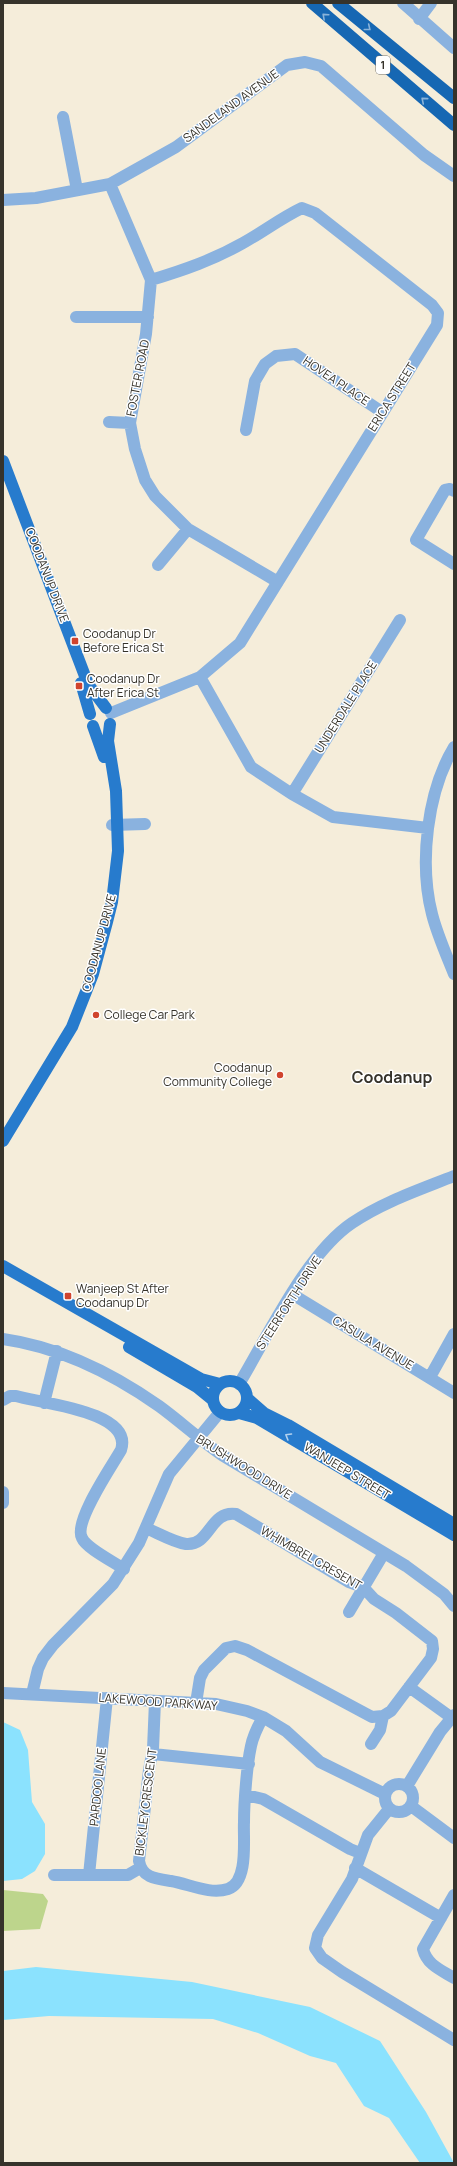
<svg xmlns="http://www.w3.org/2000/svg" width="457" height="2166" viewBox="0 0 457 2166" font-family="Manrope,sans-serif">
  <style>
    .green { fill: #bdd58c }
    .water { fill: #8be2fe }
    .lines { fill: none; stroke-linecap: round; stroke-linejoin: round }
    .minor { stroke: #8ab2df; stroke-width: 12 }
    .major { stroke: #277bcd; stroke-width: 12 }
    .highway { stroke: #1667b3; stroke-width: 12 }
    .oneway { stroke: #8ab3d9 }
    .oneway2 { stroke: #b3d1ee }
    .poi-dot { fill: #d0442e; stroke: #fff; stroke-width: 1.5 }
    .labels { text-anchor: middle; stroke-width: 3; stroke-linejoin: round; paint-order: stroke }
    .shield { fill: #fff; stroke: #72706b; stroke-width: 1 }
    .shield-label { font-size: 11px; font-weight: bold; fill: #36332b }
    .street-label { font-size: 12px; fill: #36332b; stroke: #fff }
    .poi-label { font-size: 12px; fill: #36332b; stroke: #fff; text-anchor: start }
    .district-label { font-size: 16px; font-weight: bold; fill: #36332b; stroke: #fff }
  </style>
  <rect width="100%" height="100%" fill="#f5edda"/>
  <!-- green -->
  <path class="green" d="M3 1890 43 1894 48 1901 40 1929 3 1931Z"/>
  <!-- water -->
  <path class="water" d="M3 1722 20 1730 28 1750 32 1802 45 1824V1854L35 1871 22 1879 3 1881Z
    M36 1967 192 1982 310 2007 380 2041 426 2112 454 2163H420L389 2118 364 2106 336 2063 310 2056 258 2033 213 2019 49 2016 3 2020V1971Z"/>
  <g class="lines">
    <!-- minor -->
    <path class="minor" d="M403 3 454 48
      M419 19 431 3
      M63 117 77 190
      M110 184 151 280 146 334 130 423 135 449 145 480 155 496 188 529 278 582
      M3 200 36 198 110 184 176 147 287 65 305 62 321 66 424 155 454 176
      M76 317H148
      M109 422 130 423
      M246 430 255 381 265 364 276 356 295 354 382 412
      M454 491 450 489 445 490 416 540 454 564
      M158 565 188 529
      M200 677 251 767 292 794 333 817 428 828
      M111 713 200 677 240 643 437 325 438 313 432 305 315 213 302 208C281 218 263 232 243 243 213 260 184 270 151 280
      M454 747C427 792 419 863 432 914 437 934 446 954 454 974
      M292 794 400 620
      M112 825 145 824
      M292 1294 454 1393
      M3 1339C60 1347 112 1373 159 1406 181 1422 200 1440 222 1455L406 1566 444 1594 454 1606
      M430 1377 454 1334
      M239 1384C268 1336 306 1254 352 1223 383 1202 419 1190 454 1176
      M3 1400 10 1396H16C39 1403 134 1411 121 1450 112 1466 73 1522 82 1538 86 1548 114 1562 124 1569
      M44 1403 57 1351
      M3 1492V1503
      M146 1528C158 1533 173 1542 186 1544 210 1546 210 1510 236 1514L349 1582 363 1587 374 1599 396 1613 432 1641 433 1649 431 1658 391 1711 383 1716 372 1717 247 1650 235 1646 226 1648 204 1670 200 1678 196 1703
      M349 1612 384 1553
      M409 1687 452 1718
      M3 1693 216 1704 247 1711 263 1717 286 1731 320 1762 385 1794
      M32 1694 38 1669 43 1658 53 1645 113 1584 139 1543 169 1474 220 1412
      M155 1701 153 1749 149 1770 139 1861C142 1878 156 1879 171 1881 189 1884 210 1895 228 1889 249 1882 243 1838 244 1822 244 1802 247 1764 251 1746 253 1736 258 1726 263 1717
      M371 1744 380 1730 383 1716
      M153 1754 249 1764
      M385 1798a14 14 0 1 1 28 0a14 14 0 1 1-28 0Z
      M407 1786 440 1732 454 1715
      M246 1795 263 1799 350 1849 360 1853
      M411 1806 454 1838
      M389 1809 368 1835 352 1879 318 1935 315 1948 322 1958 342 1972 454 2040
      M355 1868 441 1918
      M54 1875H128L140 1868
      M89 1875 107 1698
      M454 1895 423 1949C427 1965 441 1970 454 1978"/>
    <!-- major -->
    <path class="major" d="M3 461 88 684 106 708
      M81 683 90 714
      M93 726 104 757
      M3 1141 72 1027 93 974 107 922 112 902 118 851 116 791 108 741 110 724
      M3 1266 201 1379 220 1384
      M129 1347 197 1387 213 1400
      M213 1398a17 17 0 1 1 34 0a17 17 0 1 1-34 0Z
      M247 1398 264 1413 288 1425 454 1524
      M239 1413 257 1418 454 1535"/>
    <!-- highway -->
    <path class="highway" d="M312 3 454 125
      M338 3 454 98"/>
  </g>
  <!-- one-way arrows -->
  <defs><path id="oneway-chevron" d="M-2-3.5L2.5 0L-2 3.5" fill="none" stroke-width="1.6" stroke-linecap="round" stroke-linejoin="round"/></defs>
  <g class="oneway">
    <use href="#oneway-chevron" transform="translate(325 16) rotate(-138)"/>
    <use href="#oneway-chevron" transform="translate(368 28) rotate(39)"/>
    <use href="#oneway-chevron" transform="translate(424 100) rotate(-140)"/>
  </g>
  <use class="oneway2" href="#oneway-chevron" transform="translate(288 1436) rotate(-149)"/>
  <!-- markers -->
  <g class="poi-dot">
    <rect x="71" y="637" width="8" height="8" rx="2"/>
    <rect x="75" y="682" width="8" height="8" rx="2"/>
    <circle cx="96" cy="1015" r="4"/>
    <circle cx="280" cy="1075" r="4"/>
    <rect x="64" y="1292" width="8" height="8" rx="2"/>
  </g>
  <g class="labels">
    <!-- shield labels -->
    <rect class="shield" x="376" y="56" width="14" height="18" rx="3"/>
    <g class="shield-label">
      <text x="383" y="69">1</text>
    </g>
    <!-- street labels -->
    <g class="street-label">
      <text transform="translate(231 106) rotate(-36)" y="4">SANDELAND AVENUE</text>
      <text transform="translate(138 378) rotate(-79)" y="4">FOSTER ROAD</text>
      <text transform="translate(336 381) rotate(34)" y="4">HOVEA PLACE</text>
      <text transform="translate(392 397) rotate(-58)" y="4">ERICA STREET</text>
      <text transform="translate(47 575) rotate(69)" y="4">COODANUP DRIVE</text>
      <text transform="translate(346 707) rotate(-58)" y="4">UNDERDALE PLACE</text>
      <text transform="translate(99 943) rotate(-75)" y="4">COODANUP DRIVE</text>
      <text transform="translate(289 1303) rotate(-57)" y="4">STEERFORTH DRIVE</text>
      <text transform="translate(373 1343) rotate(31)" y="4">CASULA AVENUE</text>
      <text transform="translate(244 1467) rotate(32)" y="4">BRUSHWOOD DRIVE</text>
      <text transform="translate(347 1471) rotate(31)" y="4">WANJEEP STREET</text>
      <text transform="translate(311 1558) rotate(30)" y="4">WHIMBREL CRESENT</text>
      <text transform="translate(158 1702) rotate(4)" y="4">LAKEWOOD PARKWAY</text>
      <text transform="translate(98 1787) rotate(-84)" y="4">PARDOO LANE</text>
      <text transform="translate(146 1802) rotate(-83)" y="4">BICKLEY CRESCENT</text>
    </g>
    <!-- poi labels -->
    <g class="poi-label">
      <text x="83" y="638">Coodanup Dr<tspan x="83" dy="14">Before Erica St</tspan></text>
      <text x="87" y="683">Coodanup Dr<tspan x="87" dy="14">After Erica St</tspan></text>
      <text x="104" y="1019">College Car Park</text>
      <text x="272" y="1072" text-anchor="end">Coodanup<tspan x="272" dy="14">Community College</tspan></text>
      <text x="76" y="1293">Wanjeep St After<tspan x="76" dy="14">Coodanup Dr</tspan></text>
    </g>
    <!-- district labels -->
    <g class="district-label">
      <text x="392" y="1083">Coodanup</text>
    </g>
  </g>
  <!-- border -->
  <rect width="457" height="2166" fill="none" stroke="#36332b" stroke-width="8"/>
</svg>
